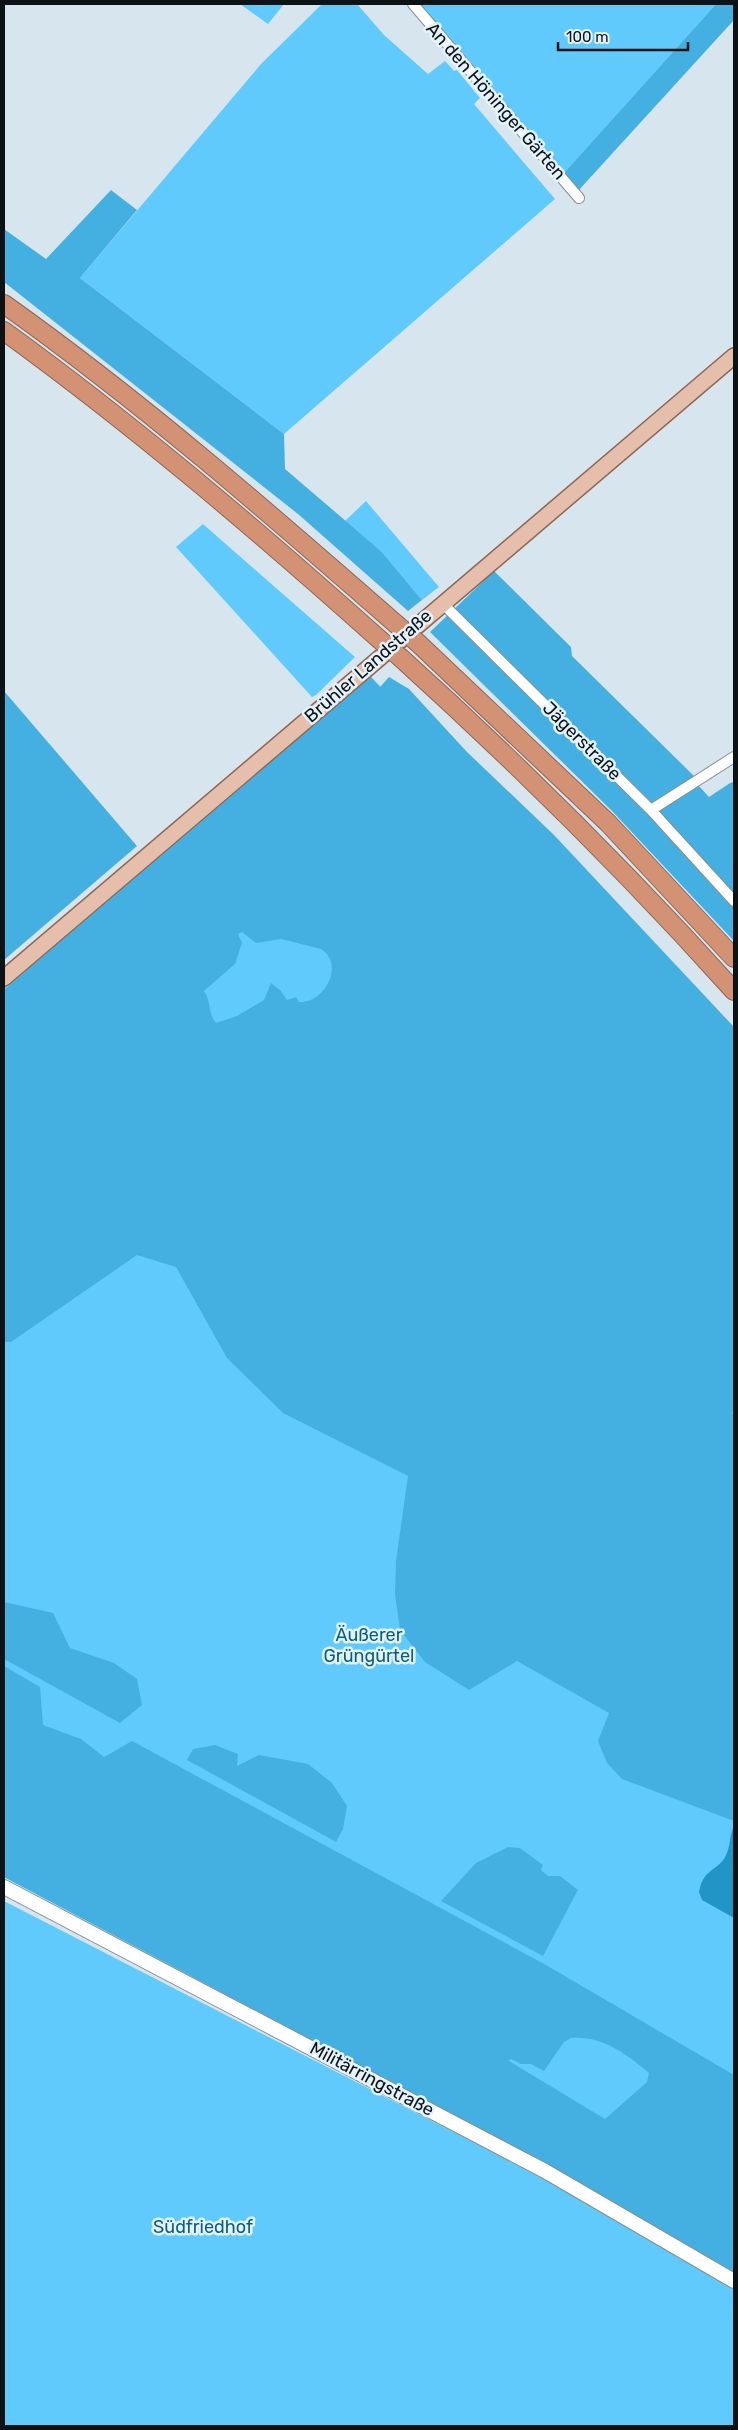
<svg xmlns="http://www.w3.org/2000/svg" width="738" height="2430" viewBox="0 0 738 2430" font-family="Rubik,sans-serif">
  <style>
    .green { fill: #61cafc }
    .forest { fill: #44b0e1; fill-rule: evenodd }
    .water { fill: #2196c6 }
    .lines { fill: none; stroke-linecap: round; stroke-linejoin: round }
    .street-casing { stroke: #818f96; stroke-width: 12 }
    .secondary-casing { stroke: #818f96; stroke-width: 16 }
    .primary-casing { stroke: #8e6553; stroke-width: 18 }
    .highway-casing { stroke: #8e6553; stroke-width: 20 }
    .street { stroke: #fff; stroke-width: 10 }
    .secondary { stroke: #fff; stroke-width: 14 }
    .primary { stroke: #e5beac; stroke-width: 15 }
    .highway { stroke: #d49275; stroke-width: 18 }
    .highway-bridge-casing { stroke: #8e6553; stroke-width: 20; stroke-linecap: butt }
    .highway-bridge { stroke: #d49275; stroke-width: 18 }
    .labels { text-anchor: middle; stroke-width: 5; stroke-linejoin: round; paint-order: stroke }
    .street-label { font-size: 18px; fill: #0d1215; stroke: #e4f3fb }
    .park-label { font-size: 18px; fill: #075f80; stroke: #e4f3fb }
  </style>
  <rect width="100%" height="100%" fill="#d7e6ee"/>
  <!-- green -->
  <path class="green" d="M240 4H284L268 24Z
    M322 4H357L384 35 428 74 445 61 454 71 457 70 480 98 474 104 555 199 284 434 80 278 261 64Z
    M418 4H716L563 174Z
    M366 501 439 587 422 600 382 552 345 521Z
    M203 524 355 657 316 695 312 697 176 547Z
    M371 677 563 871 734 1055V2272L570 2177 4 1877V985L361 681Z
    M4 1901 549 2181 734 2290V2426H4Z"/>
  <!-- forest -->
  <path class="forest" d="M716 4H734V20L578 191 563 174Z
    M111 190 137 210 80 278 284 434 285 469 382 552 422 600 408 611 298 514 4 282V229L46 259Z
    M494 571 571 647 572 656 694 776 698 785 709 797 730 783 734 782V941L612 811 430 632Z
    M371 677 380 687 389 677 409 689 467 752 554 835 734 1027V1408L732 1413 734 1415V1821L622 1779 607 1763 598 1741 609 1713 517 1661 469 1690 425 1662 400 1630 395 1594 396 1561 408 1476 283 1413 227 1358 176 1267 137 1255 11 1342H4V990ZM242 932 256 943 281 939 321 949C345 964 325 1003 299 1002L296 997 287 1000 280 990 271 983 264 1000 237 1016 216 1023C208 1014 211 1000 204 991L235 964 242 943 238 934Z
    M4 691 137 846 4 960Z
    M4 1602 53 1613 70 1648 114 1663 137 1679 142 1705 120 1723 4 1659Z
    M4 1666 40 1687 43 1725 81 1739 104 1757 132 1741 546 1965 734 2075V2272L570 2177 4 1877ZM571 2038C601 2035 627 2054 649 2073L647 2082 605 2119 509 2061 511 2059 521 2064H531L544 2071 564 2042Z
    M215 1745 238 1754 237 1766 259 1755 308 1764 332 1783 347 1806 343 1829 336 1842 187 1760 193 1749Z
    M508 1847 520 1848 543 1865 541 1870 548 1876H560L578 1890 543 1956 441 1901 476 1863Z"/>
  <!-- water -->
  <path class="water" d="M734 1825V1918L702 1900 699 1892C703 1870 714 1872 724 1859 731 1848 729 1836 734 1825Z"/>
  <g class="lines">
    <!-- street casing -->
    <g class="street-casing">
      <path id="street" d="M413 4 579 198
        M442 603 651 810 734 757
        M651 810 734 901"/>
    </g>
    <!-- secondary casing -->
    <g class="secondary-casing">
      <path id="secondary" d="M4 1887 545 2171 734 2281"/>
    </g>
    <!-- primary casing -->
    <g class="primary-casing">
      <path id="primary" d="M4 978 734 356"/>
    </g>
    <!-- highway casing -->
    <g class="highway-casing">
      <path id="highway" d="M4 304C142 402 269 513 396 624
        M4 331C135 426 258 531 379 639
        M418 643 608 823 734 958
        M401 658C517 763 629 874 734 991"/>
    </g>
    <!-- street -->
    <use href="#street" class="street"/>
    <!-- secondary -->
    <use href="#secondary" class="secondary"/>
    <!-- primary -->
    <use href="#primary" class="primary"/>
    <!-- highway -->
    <use href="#highway" class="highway"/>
    <!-- highway-bridge casing -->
    <g class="highway-bridge-casing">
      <path id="highway-bridge" d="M396 624 418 643
        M379 639 401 658"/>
    </g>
    <!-- highway-bridge -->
    <use href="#highway-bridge" class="highway-bridge"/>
  </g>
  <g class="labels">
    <!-- street labels -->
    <g class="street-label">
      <text transform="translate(496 101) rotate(49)" y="6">An den Höninger Gärten</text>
      <text transform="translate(368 666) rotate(-41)" y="6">Brühler Landstraße</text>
      <text transform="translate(582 741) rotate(45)" y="6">Jägerstraße</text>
      <text transform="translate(372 2079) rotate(28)" y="6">Militärringstraße</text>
    </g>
    <!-- park labels -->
    <g class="park-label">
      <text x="369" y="1641">Äußerer<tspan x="369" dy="21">Grüngürtel</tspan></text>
      <text x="203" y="2233">Südfriedhof</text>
    </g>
  </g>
  <!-- border -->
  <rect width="738" height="2430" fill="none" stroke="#0d1215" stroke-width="10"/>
  <!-- scale -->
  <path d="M558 42v8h130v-8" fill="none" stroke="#0d1215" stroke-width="2.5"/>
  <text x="566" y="42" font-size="15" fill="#0d1215" stroke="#e4f3fb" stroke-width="4" paint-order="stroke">100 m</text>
</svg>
